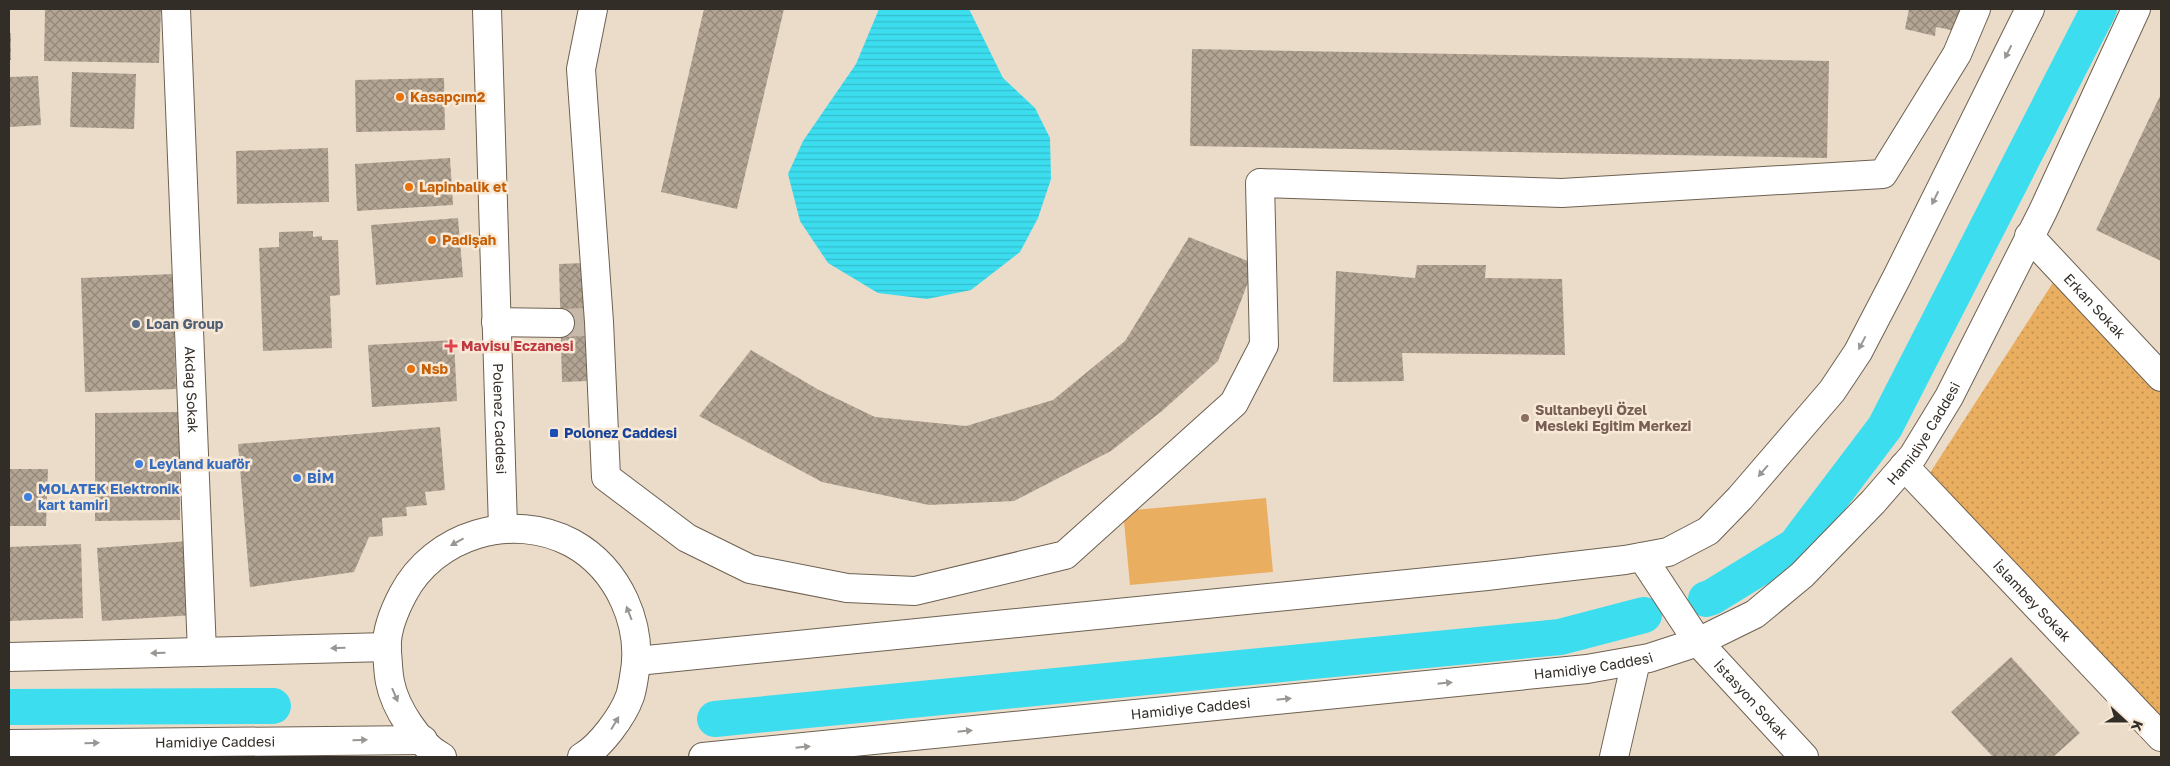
<svg xmlns="http://www.w3.org/2000/svg" width="2170" height="766" viewBox="0 0 2170 766" font-family="'Golos Text',sans-serif">
  <style>
    .grass { fill: url(#grass-dots) }
    .park { fill: #e9ae60 }
    .water { fill: url(#water-rules) }
    .lines { fill: none; stroke-linecap: round; stroke-linejoin: round }
    .canal { stroke: #3bddef; stroke-width: 36 }
    .building { fill: url(#building-cross-hatch) }
    .minor-tunnel { stroke: #c6b9a9; stroke-width: 28; stroke-dasharray: 28 14; stroke-linecap: butt }
    .minor-casing { stroke: #6e6152; stroke-width: 30 }
    .minor { stroke: #fff; stroke-width: 28 }
    .oneway { fill: #999693 }
    .food-dot { fill: #e8710a; stroke: #f8e9d7; stroke-width: 2 }
    .service-dot { fill: #5c6f8a; stroke: #f8e9d7; stroke-width: 2 }
    .health-dot { fill: #e0444e; stroke: #f8e9d7; stroke-width: 2 }
    .education-dot { fill: #8d6e63; stroke: #f8e9d7; stroke-width: 2 }
    .transit-dot { fill: #1a4fb4; stroke: #f8e9d7; stroke-width: 2 }
    .shop-dot { fill: #3f7fe0; stroke: #f8e9d7; stroke-width: 2 }
    .labels { text-anchor: middle; stroke-width: 5; stroke-linejoin: round; paint-order: stroke }
    .food-label { font-size: 14px; font-weight: bold; fill: #c56008; stroke: #f8e9d7; text-anchor: start }
    .street-label { font-size: 14px; fill: #332d27; stroke: #f8e9d7 }
    .service-label { font-size: 14px; font-weight: bold; fill: #4e5e75; stroke: #f8e9d7; text-anchor: start }
    .health-label { font-size: 14px; font-weight: bold; fill: #be3a42; stroke: #f8e9d7; text-anchor: start }
    .education-label { font-size: 14px; font-weight: bold; fill: #785e54; stroke: #f8e9d7; text-anchor: start }
    .transit-label { font-size: 14px; font-weight: bold; fill: #164399; stroke: #f8e9d7; text-anchor: start }
    .shop-label { font-size: 14px; font-weight: bold; fill: #366cbe; stroke: #f8e9d7; text-anchor: start }
  </style>
  <defs>
    <pattern id="grass-dots" width="8" height="8" patternUnits="userSpaceOnUse" patternTransform="scale(1.25)"><rect width="8" height="8" fill="#e9ae60"/><path d="M2 2h.1M6 6h.1" fill="none" stroke="#bd8e4f" stroke-width="1.8" stroke-linecap="round"/></pattern>
    <pattern id="water-rules" width="6" height="5" patternUnits="userSpaceOnUse" patternTransform="scale(1.25)"><rect width="6" height="5" fill="#3bddef"/><path d="M0 2.5h6" fill="none" stroke="#34becd"/></pattern>
    <pattern id="building-cross-hatch" width="8" height="8" patternUnits="userSpaceOnUse" patternTransform="scale(1.25)"><rect width="8" height="8" fill="#b3a594"/><path d="M0 0l8 8M0 8l8-8" fill="none" stroke="#928779"/></pattern>
  </defs>
  <rect width="100%" height="100%" fill="#ebdcca"/>
  <!-- grass -->
  <path class="grass" d="M2056 278 2161 386V729L1926 479Z"/>
  <!-- park -->
  <path class="park" d="M1266 498 1273 572 1130 585 1123 511Z"/>
  <!-- water -->
  <path class="water" d="M879 9H969L1003 78 1035 108 1050 138 1051 179 1038 218 1020 252 971 290 927 299 878 293 828 263 800 221 788 174 803 141 856 64Z"/>
  <g class="lines">
    <!-- canal -->
    <path class="canal" d="M1706 599 1712 597 1795 546 1885 427 2099 9
      M9 707 273 706
      M715 719 1560 637 1644 615"/>
  </g>
  <!-- building -->
  <path class="building" d="M45 9H161L159 63 44 61Z
    M704 9H784L737 209 661 192Z
    M1909 9H1966L1961 32 1936 27 1935 36 1905 29Z
    M9 33H11V60H9Z
    M1192 49 1829 61 1827 158 1190 146Z
    M72 72 136 74 134 129 70 127Z
    M38 76 41 125 9 127V77Z
    M444 78 445 130 356 132 355 80Z
    M2161 94V261L2096 230Z
    M328 148 329 202 237 204 236 151Z
    M450 158 453 205 357 211 355 164Z
    M458 218 463 277 376 285 371 225Z
    M313 231V237L322 236V240H338L340 295 330 296 332 348 263 351 259 248 279 247V232Z
    M1189 237 1255 264 1218 361 1162 411 1111 451 1014 501 929 505 822 482 699 416 751 350 819 390 875 417 966 426 1053 400 1125 341Z
    M584 263 587 381 562 382 559 264Z
    M1417 265H1486L1485 278 1562 279 1565 355 1402 353 1404 381 1333 382 1336 271 1415 278Z
    M172 274 176 389 85 392 81 278Z
    M454 340 457 401 372 407 368 345Z
    M179 412 180 520 95 521V413Z
    M440 427 445 490 425 492 427 505 406 507 407 516 382 518 383 536 369 537 354 572 250 587 238 444Z
    M9 469H48L46 526H9Z
    M188 541 194 615 102 621 97 548Z
    M81 544 83 618 9 621V547Z
    M2011 657 2080 733 2053 757H1993L1951 712Z"/>
  <g class="lines">
    <!-- minor-tunnel -->
    <path class="minor-tunnel" d="M560 323 585 322"/>
    <!-- minor casing -->
    <g class="minor-casing">
      <g id="minor">
        <path id="s1" d="M176 9 202 652"/>
        <path id="s2" d="M487 9 503 528"/>
        <path d="M593 9 581 69 599 322 606 477 687 538 750 569 847 588 915 591 1065 555 1234 403 1264 345 1260 183 1562 193 1883 174 1957 54 1976 9"/>
        <path id="s3" d="M2029 236 2161 377"/>
        <path d="M496 322 560 323"/>
        <path id="s4" d="M1904 466 2161 737"/>
        <path id="s5" d="M1642 557 1698 642 1804 757"/>
        <path d="M9 657 387 647"/>
        <path d="M637 661 1487 576 1625 560 1668 552 1708 531 1740 498 1832 391 1858 352 1897 277 2030 9"/>
        <path id="s6" d="M9 744 423 740"/>
        <path d="M442 757C419 745 395 708 390 682 388 672 388 662 387 652 385 632 394 611 403 594 434 535 512 511 572 543 619 569 644 626 634 677 633 683 632 690 630 696 623 716 600 747 582 757"/>
        <path id="s7" d="M703 757 1587 669 1649 658 1698 642 1755 614 1802 575 1873 502 1913 456 1949 397 2043 211 2136 9"/>
        <path d="M1614 757 1636 661"/>
      </g>
    </g>
    <!-- minor -->
    <use href="#minor" class="minor"/>
  </g>
  <!-- one-way arrows -->
  <defs><path id="oneway-solid" d="M-6-.8H1V-3.2L6.5 0L1 3.2V.8H-6Z" transform="scale(1.25)"/></defs>
  <g class="oneway">
    <use href="#oneway-solid" transform="translate(2008 52) rotate(117)"/>
    <use href="#oneway-solid" transform="translate(1935 198) rotate(116)"/>
    <use href="#oneway-solid" transform="translate(1862 343) rotate(118)"/>
    <use href="#oneway-solid" transform="translate(1763 471) rotate(131)"/>
    <use href="#oneway-solid" transform="translate(457 542) rotate(151)"/>
    <use href="#oneway-solid" transform="translate(629 613) rotate(-111)"/>
    <use href="#oneway-solid" transform="translate(338 648) rotate(178)"/>
    <use href="#oneway-solid" transform="translate(158 653) rotate(178)"/>
    <use href="#oneway-solid" transform="translate(1445 683) rotate(-6)"/>
    <use href="#oneway-solid" transform="translate(395 695) rotate(67)"/>
    <use href="#oneway-solid" transform="translate(1284 699) rotate(-6)"/>
    <use href="#oneway-solid" transform="translate(615 723) rotate(-59)"/>
    <use href="#oneway-solid" transform="translate(965 731) rotate(-6)"/>
    <use href="#oneway-solid" transform="translate(360 740) rotate(-1)"/>
    <use href="#oneway-solid" transform="translate(92 743) rotate(-1)"/>
    <use href="#oneway-solid" transform="translate(803 747) rotate(-6)"/>
  </g>
  <!-- markers -->
  <g class="food-dot">
    <circle cx="400" cy="97" r="5"/>
    <circle cx="409" cy="187" r="5"/>
    <circle cx="432" cy="240" r="5"/>
    <circle cx="411" cy="369" r="5"/>
  </g>
  <circle class="service-dot" cx="136" cy="324" r="5"/>
  <path class="health-dot" d="M448.5 338.5h5v5h5v5h-5v5h-5v-5h-5v-5h5z"/>
  <circle class="education-dot" cx="1525" cy="418" r="5"/>
  <rect class="transit-dot" x="549" y="428" width="10" height="10" rx="2.5"/>
  <g class="shop-dot">
    <circle cx="139" cy="464" r="5"/>
    <circle cx="297" cy="478" r="5"/>
    <circle cx="28" cy="497" r="5"/>
  </g>
  <g class="labels">
    <!-- food labels -->
    <g class="food-label">
      <text x="410" y="102">Kasapçım2</text>
      <text x="419" y="192">Lapinbalik et</text>
      <text x="442" y="245">Padişah</text>
      <text x="421" y="374">Nsb</text>
    </g>
    <!-- street labels -->
    <g class="street-label">
      <text dy="5" stroke="none"><textPath href="#s3" startOffset="96">Erkan Sokak</textPath></text>
      <text dy="5" stroke="none"><textPath href="#s1" startOffset="381">Akdağ Sokak</textPath></text>
      <text dy="5" stroke="none"><textPath href="#s2" startOffset="410">Polenez Caddesi</textPath></text>
      <text dy="5" stroke="none"><textPath href="#s7" startOffset="1315">Hamidiye Caddesi</textPath></text>
      <text dy="5" stroke="none"><textPath href="#s4" startOffset="186">İslambey Sokak</textPath></text>
      <text dy="5" stroke="none"><textPath href="#s7" startOffset="895">Hamidiye Caddesi</textPath></text>
      <text dy="5" stroke="none"><textPath href="#s5" startOffset="180">İstasyon Sokak</textPath></text>
      <text dy="5" stroke="none"><textPath href="#s7" startOffset="490">Hamidiye Caddesi</textPath></text>
      <text dy="5" stroke="none"><textPath href="#s6" startOffset="206">Hamidiye Caddesi</textPath></text>
    </g>
    <!-- service labels -->
    <g class="service-label">
      <text x="146" y="329">Loan Group</text>
    </g>
    <!-- health labels -->
    <g class="health-label">
      <text x="461" y="351">Mavisu Eczanesi</text>
    </g>
    <!-- education labels -->
    <g class="education-label">
      <text x="1535" y="415">Sultanbeyli Özel<tspan x="1535" dy="16">Mesleki Eğitim Merkezi</tspan></text>
    </g>
    <!-- transit labels -->
    <g class="transit-label">
      <text x="564" y="438">Polonez Caddesi</text>
    </g>
    <!-- shop labels -->
    <g class="shop-label">
      <text x="149" y="469">Leyland kuaför</text>
      <text x="307" y="483">BİM</text>
      <text x="38" y="494">MOLATEK Elektronik<tspan x="38" dy="16">kart tamiri</tspan></text>
    </g>
  </g>
  <!-- border -->
  <rect width="2170" height="766" fill="none" stroke="#332d27" stroke-width="20"/>
  <!-- north arrow -->
  <g transform="translate(2125 721) rotate(111)" stroke="#f8e9d7" stroke-width="4" paint-order="stroke">
  <path d="M0-4L9 19L0 12L-9 19Z" fill="#332d27"/>
  <text y="-8" font-size="14" font-weight="bold" text-anchor="middle" fill="#332d27">K</text>
  </g>
</svg>
